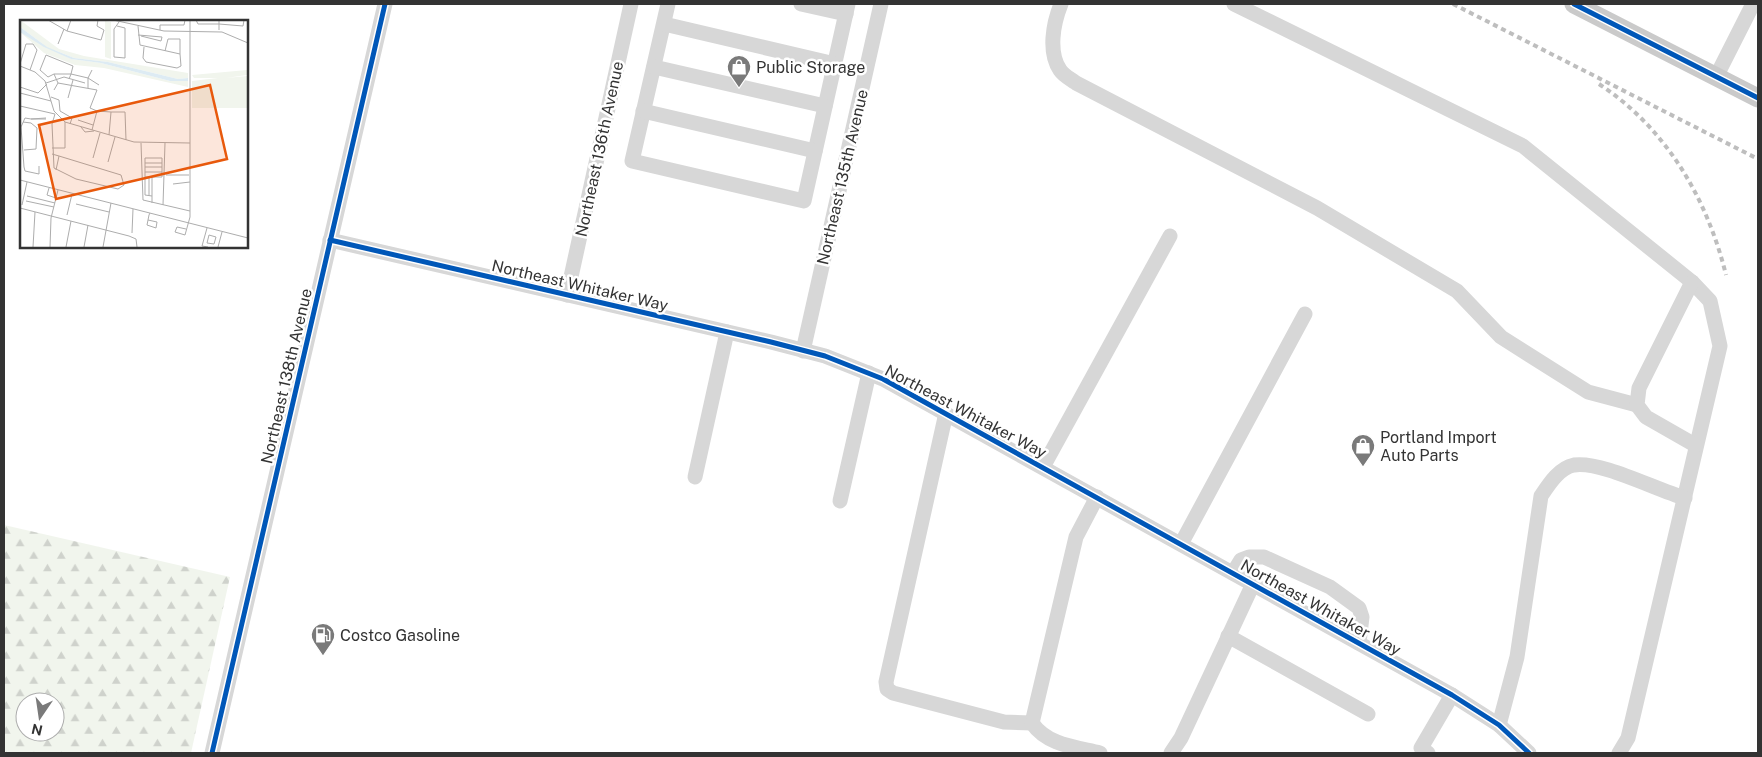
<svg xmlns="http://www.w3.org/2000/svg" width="1762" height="757" font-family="'Public Sans',sans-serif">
<defs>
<pattern id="forest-firs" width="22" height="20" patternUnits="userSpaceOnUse" patternTransform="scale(1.25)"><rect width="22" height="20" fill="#f1f5ed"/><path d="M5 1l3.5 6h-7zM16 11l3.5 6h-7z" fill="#cfd2cc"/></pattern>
</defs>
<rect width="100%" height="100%" fill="#fff"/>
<path fill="url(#forest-firs)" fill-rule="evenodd" d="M 4,525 L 230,577 L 191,753 L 4,753 ZM 25,702 L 55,702 L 55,732 L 25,732 Z"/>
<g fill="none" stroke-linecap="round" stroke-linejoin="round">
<g stroke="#d7d7d7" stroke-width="15">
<path d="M 668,4 L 632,161 L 804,201 L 848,4"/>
<path d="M 801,4 L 846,14"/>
<path d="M 1061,4 C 1053,24 1048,52 1060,70 C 1064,76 1071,79 1076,83 L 1317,208 L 1457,291 L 1501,337 L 1588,392 L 1637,405"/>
<path d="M 1234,4 L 1523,146 L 1692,282 L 1710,301 L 1720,346 L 1628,738 L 1619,753"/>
<path d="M 664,24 L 835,64"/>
<path d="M 654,67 L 825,106"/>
<path d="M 1716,77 L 1753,4"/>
<path d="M 643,111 L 815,151"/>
<path d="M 330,240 L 771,342 L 825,356 L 883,379 L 1452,695 L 1499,725 L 1529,753"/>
<path d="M 1692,282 L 1639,388 L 1637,405 L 1646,417 L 1695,445"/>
<path d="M 567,295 L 631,4"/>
<path d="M 803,351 L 881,4"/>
<path d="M 946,413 L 886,682 L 887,689 L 893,693 L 1004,722 L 1032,723 L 1076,537 L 1097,497"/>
<path d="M 1043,467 L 1170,236"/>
<path d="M 695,477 L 727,332"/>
<path d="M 840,501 L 869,373"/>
<path d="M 1181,544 L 1305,314"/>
<path d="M 1233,573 L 1241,560 L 1249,557 L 1264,557 L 1330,587 L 1359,608 L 1362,617 L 1359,643"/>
<path d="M 1228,636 L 1368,714"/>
<path d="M 1032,723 C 1047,745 1075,747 1100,753"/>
<path d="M 1499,725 L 1517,657 L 1541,496 C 1549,484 1559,468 1574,465 C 1602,461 1656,490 1685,498"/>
<path d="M 212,753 L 385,4"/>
<path d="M 1171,753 L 1181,738 L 1253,584"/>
<path d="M 1428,753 L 1421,748 L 1452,695"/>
</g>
<path stroke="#cacaca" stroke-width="19" d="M 1574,4 L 1758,98"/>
<g stroke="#bebebe" stroke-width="4" stroke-dasharray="5 4" stroke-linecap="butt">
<path d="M 1453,4 L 1758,159"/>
<path d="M 1599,84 C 1666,128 1707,198 1726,275"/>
</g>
<g stroke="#fff" stroke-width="8">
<g id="cycleway">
<path d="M 1574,4 L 1758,98"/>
<path d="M 330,240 L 771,342 L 825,356 L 883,379 L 1452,695 L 1499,725 L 1529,753"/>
<path d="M 212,753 L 385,4"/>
</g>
</g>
<use href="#cycleway" stroke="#0057b8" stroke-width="5"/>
</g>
<defs>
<g id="shop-pin" transform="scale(1.25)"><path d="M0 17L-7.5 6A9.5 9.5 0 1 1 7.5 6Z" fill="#7a7a7a" stroke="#fff"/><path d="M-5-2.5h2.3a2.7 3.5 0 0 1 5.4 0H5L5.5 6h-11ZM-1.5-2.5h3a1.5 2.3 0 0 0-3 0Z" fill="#fff"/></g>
<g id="fuel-pin" transform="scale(1.25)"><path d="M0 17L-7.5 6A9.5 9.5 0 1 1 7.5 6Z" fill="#7a7a7a" stroke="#fff"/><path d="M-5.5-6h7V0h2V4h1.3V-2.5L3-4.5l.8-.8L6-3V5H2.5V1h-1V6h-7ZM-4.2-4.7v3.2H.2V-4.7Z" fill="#fff"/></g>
</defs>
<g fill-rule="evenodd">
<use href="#shop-pin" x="739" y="67"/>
<use href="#shop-pin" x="1363" y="446"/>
<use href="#fuel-pin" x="323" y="635"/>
</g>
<g text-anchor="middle" stroke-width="5" stroke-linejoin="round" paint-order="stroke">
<g font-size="16" fill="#333" stroke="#fff" text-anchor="start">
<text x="756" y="73">Public Storage</text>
<text x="1380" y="443">Portland Import<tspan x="1380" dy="18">Auto Parts</tspan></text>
<text x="340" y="641">Costco Gasoline</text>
</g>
<g font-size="16" fill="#333" stroke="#fff">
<text transform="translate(599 149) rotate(-78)" y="6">Northeast 136th Avenue</text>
<text transform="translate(842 177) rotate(-77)" y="6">Northeast 135th Avenue</text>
<text transform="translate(580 285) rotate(13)" y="6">Northeast Whitaker Way</text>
<text transform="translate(286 376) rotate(-77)" y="6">Northeast 138th Avenue</text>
<text transform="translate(966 411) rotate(28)" y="6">Northeast Whitaker Way</text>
<text transform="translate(1321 607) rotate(29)" y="6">Northeast Whitaker Way</text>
</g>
</g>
<g transform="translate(20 20)">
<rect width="228" height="228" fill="#fff"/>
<path d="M 0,0 L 39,29 L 64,36 L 168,53 L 168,58 L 158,59 L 88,42 L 54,38 L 27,27 L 0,7 ZM 0,12 L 51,39 L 81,43 L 150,61 L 168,61 L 168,67 L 84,48 L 55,45 L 24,33 ZM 227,50 L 227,55 L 206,58 L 227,56 L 227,88 L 172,88 L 172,61 L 198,58 L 174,58 L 172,55 Z" fill="#f1f5ed"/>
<path d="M 85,1 L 91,2 L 91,39 L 85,37 Z" fill="#f1f5ed"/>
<path d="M 0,7 L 27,27 L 54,38 L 88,42 L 158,59 L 168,58 L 168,61 L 150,61 L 81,43 L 51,39 L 24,27 L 0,12 Z" fill="#ddebf3"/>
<path fill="none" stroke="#adadad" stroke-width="1" d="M 28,0 L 47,11 L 51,0M 93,0 L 144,11 L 202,12 L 228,23M 176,0 L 178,4 L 199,4 L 199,0M 97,6 L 105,8 L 105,38 L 94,37 L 94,9 L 99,2M 118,6 L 120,25 L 160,34 L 161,46 L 157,48 L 126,42 L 123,38 L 124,27M 140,10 L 140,5 L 164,5 L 165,0M 199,10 L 199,4 L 223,6 L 224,0M 47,11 L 81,20 L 84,10 L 77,6 L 78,0M 118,15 L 142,17 L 141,21 L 121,16M 38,24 L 44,9M 145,31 L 148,19 L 160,19 L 160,34M 0,44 L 6,24 L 13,24 L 17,30 L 10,50M 0,46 L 15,52 L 25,61 L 34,91 L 45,102 L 114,122 L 170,123M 72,50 L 68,58 L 79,65M 34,54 L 28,57 L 20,50 L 26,35 L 53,46 L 51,54 L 68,58 L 68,68M 26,63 L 44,57 L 65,63M 38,63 L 77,70 L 70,88 L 77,91M 0,67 L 18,73 L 27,64M 34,70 L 38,63 L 34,54 L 51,54 L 49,59M 0,75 L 0,73 L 31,81M 31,77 L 39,80 L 40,91 L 52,98 L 50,104M 48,78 L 53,60M 0,86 L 35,94M 35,94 L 32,104 L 34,148 L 56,159 L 98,169 L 104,165 L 101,155 L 39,136M 11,99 L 5,98 L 1,107 L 4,147 L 5,151 L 19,154 L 19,146M 26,99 L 11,99 L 26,98M 58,100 L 73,105M 3,102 L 11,103 L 17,108 L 16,129 L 4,130M 61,107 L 65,112 L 74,111M 72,110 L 77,91 L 91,92M 89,115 L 91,92 L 105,92 L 106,120M 121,123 L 123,180 L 170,191M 32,128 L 45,128 L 45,102M 32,134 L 39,136 L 36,150M 73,138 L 80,113M 88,142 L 95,117M 125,143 L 142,143M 125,147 L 142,147M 125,152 L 142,152M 146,155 L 169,155M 125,157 L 142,157 L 142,138 L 125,138 L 125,175 L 132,176M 0,160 L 228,218M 153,164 L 170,162M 29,168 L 27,175 L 36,178M 7,176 L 35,183M 129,176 L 129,157M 6,181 L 34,187M 132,183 L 132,157M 56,184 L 89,192M 2,185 L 7,162M 143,185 L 145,123M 0,188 L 109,216 L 116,219 L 117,227M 47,195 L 52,174M 128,200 L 137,202 L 136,208 L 127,205 L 129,195 L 130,193M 187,208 L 182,226 L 188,227M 166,209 L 157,207 L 155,212 L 165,215 L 170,197 L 170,0M 112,213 L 113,189M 189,215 L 196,217 L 194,224 L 187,223 ZM 13,227 L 15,192M 30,227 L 31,198 L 38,170M 46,227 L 51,201M 64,227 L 68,205M 83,227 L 91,183M 198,227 L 202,212"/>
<path fill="#e8590c" fill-opacity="0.15" stroke="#e8590c" stroke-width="2.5" d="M 190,65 L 207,139 L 36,179 L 19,105 Z"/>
<rect width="228" height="228" fill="none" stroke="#333" stroke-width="2.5"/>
</g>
<rect width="1762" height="757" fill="none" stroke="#333333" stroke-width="10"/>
<g transform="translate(40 717) rotate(193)"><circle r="24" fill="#ffffff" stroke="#adadad"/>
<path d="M0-4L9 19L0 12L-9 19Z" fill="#7a7a7a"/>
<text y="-8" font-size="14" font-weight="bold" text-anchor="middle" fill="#333333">N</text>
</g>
</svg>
